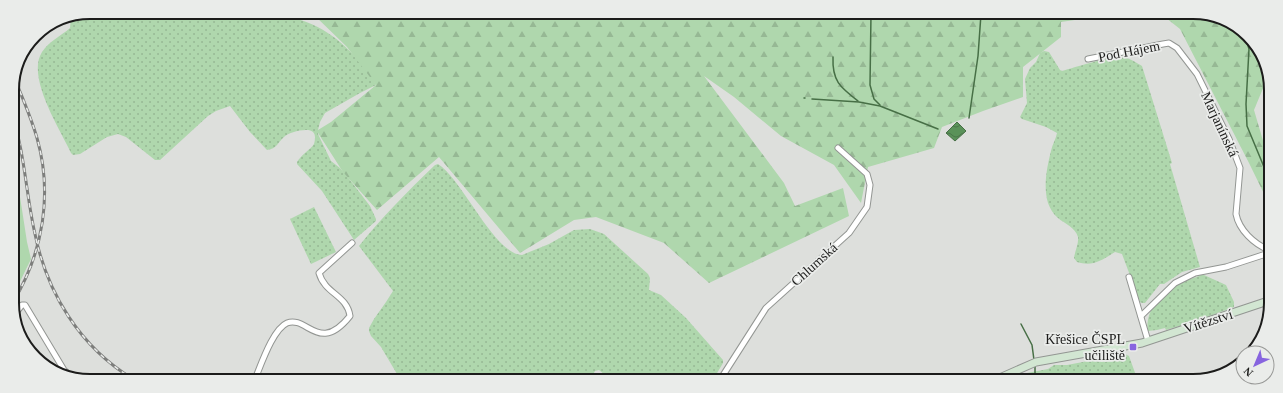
<svg xmlns="http://www.w3.org/2000/svg" width="1283" height="393" font-family="'Times New Roman',serif">
<defs>
<pattern id="grass-dots" width="8" height="8" patternUnits="userSpaceOnUse"><rect width="8" height="8" fill="#afd7ad"/><path d="M2 2h.1M6 6h.1" fill="none" stroke="#96b894" stroke-width="1.8" stroke-linecap="round"/></pattern>
<pattern id="forest-firs" width="22" height="20" patternUnits="userSpaceOnUse"><rect width="22" height="20" fill="#afd7ad"/><path d="M5 1l3.5 6h-7zM16 11l3.5 6h-7z" fill="#96b894"/></pattern>
<pattern id="water-waves" width="16" height="10" patternUnits="userSpaceOnUse"><rect width="16" height="10" fill="#5a9259"/><path d="M0 5q4-4 8 0t8 0" fill="none" stroke="#4a7649"/></pattern>
</defs>
<rect width="100%" height="100%" fill="#dddfdc"/>
<g fill="url(#grass-dots)">
<path d="M 90,12 L 257,12 C 268,24 276,15 289,17 C 321,23 347,44 366,70 C 369,75 374,80 376,85 L 360,93 L 325,113 L 320,122 L 318,130 L 318,134 L 331,161 L 340,168 L 347,176 L 370,206 L 376,219 L 376,221 L 354,240 L 322,191 L 297,164 L 297,162 C 301,155 311,149 314,144 C 315,140 316,135 313,132 C 309,127 288,132 284,137 C 278,142 277,149 267,150 L 250,132 L 230,106 L 216,111 L 208,116 L 160,160 L 155,160 L 126,137 L 118,134 L 107,137 L 80,154 L 73,155 L 71,153 C 60,129 26,77 42,52 C 49,41 61,36 70,28 L 71,16 Z"/>
<path d="M 1044,51 L 1049,52 L 1060,70 L 1062,71 C 1077,67 1111,55 1126,58 C 1131,59 1137,63 1142,66 L 1172,163 L 1170,164 L 1200,267 L 1182,272 L 1164,284 L 1160,284 L 1145,303 L 1142,303 L 1140,302 L 1122,254 L 1115,252 C 1102,260 1093,267 1077,262 L 1074,258 C 1075,251 1079,243 1078,237 C 1075,227 1065,224 1058,218 C 1053,214 1050,208 1048,203 C 1043,186 1047,167 1051,151 C 1052,145 1056,139 1057,133 L 1046,127 L 1022,119 L 1020,117 L 1027,103 L 1025,79 L 1030,68 L 1036,62 L 1040,53 Z"/>
<path d="M 438,164 C 463,180 494,254 522,255 L 549,244 L 574,230 L 590,229 L 604,234 L 648,274 L 650,278 L 649,290 L 661,295 L 686,318 L 723,360 L 723,363 L 713,380 L 611,380 L 599,370 L 595,371 L 590,380 L 400,379 L 381,347 L 371,336 L 369,331 L 369,328 L 374,319 L 386,302 L 393,291 L 359,246 C 382,217 408,191 435,165 Z"/>
<path d="M 314,207 L 336,252 L 311,264 L 290,219 Z"/>
<path d="M 1201,275 L 1204,275 L 1226,285 L 1234,302 L 1234,307 L 1199,320 L 1166,330 L 1165,328 L 1157,330 L 1148,331 C 1144,309 1165,289 1183,281 C 1189,279 1195,278 1201,275 Z"/>
<path d="M 1125,354 L 1129,356 L 1138,381 L 1008,380 L 1027,373 L 1048,369 L 1054,365 L 1067,365 Z"/>
</g>
<g fill="url(#forest-firs)">
<path d="M 312,13 L 1116,14 L 1061,22 L 1061,37 L 1023,67 L 1023,97 L 983,111 L 942,127 L 934,148 L 868,167 L 861,203 L 834,165 L 781,136 L 734,97 L 704,76 L 784,183 L 795,206 L 843,188 L 849,216 L 709,283 L 664,243 L 596,217 L 574,220 L 520,253 L 439,157 L 377,210 L 343,172 L 318,133 L 318,130 L 331,122 L 376,85 L 347,47 Z"/>
<path d="M 1161,14 L 1213,15 L 1248,35 L 1269,74 L 1254,110 L 1269,161 L 1269,204 L 1249,163 L 1180,29 Z"/>
</g>
<path fill="#afd7ad" d="M 12,145 L 27,242 L 31,259 L 13,296 Z"/>
<path fill="url(#water-waves)" stroke="#476f46" d="M 957,122 L 966,131 L 955,141 L 946,133 Z"/>
<g fill="none" stroke-linecap="round" stroke-linejoin="round">
<g stroke="#476f46" stroke-width="1.5">
<path d="M 871,14 L 870,85 L 874,99 L 880,105"/>
<path d="M 1241,31 L 1245,36 L 1249,49 L 1246,104 L 1247,126 L 1269,179"/>
<path d="M 833,57 C 832,81 840,87 858,101"/>
<path d="M 804,98 L 805,98"/>
<path d="M 812,99 L 859,102 L 880,106 L 938,129"/>
<path d="M 969,118 L 978,56 L 981,14"/>
<path d="M 1021,324 L 1032,345 L 1034,360"/>
<path d="M 1032,380 L 1035,374 L 1035,365"/>
</g>
<g stroke="#939693" stroke-width="7">
<g id="street">
<path d="M 1088,59 L 1163,44 L 1169,43 L 1177,48 L 1197,74 L 1229,139 L 1240,168 L 1236,214 C 1239,230 1254,244 1269,250"/>
<path d="M 1129,277 L 1148,341"/>
<path d="M 18,310 L 22,305 L 25,305 L 64,370 L 73,378"/>
<path d="M 1141,316 L 1175,283 L 1195,273 L 1226,267 L 1269,253"/>
<path d="M 255,379 C 261,365 273,329 287,323 C 307,315 319,355 350,316 C 347,295 325,294 319,273 L 352,243"/>
<path d="M 720,380 L 766,308 L 849,233 L 867,207 L 870,185 L 867,174 L 838,148"/>
</g>
</g>
<g stroke="#939693" stroke-width="9">
<path id="secondary" d="M 995,380 L 1036,362 L 1142,343 L 1268,301"/>
</g>
<use href="#street" stroke="#fff" stroke-width="5"/>
<use href="#secondary" stroke="#d2e6d2" stroke-width="7"/>
<g stroke="#7d7e7c" stroke-width="3">
<g id="rail">
<path d="M 12,115 C 25,154 26,195 35,234 C 47,293 80,347 133,379"/>
<path d="M 13,302 C 43,253 53,194 37,138 C 31,117 22,97 14,77"/>
</g>
</g>
<use href="#rail" stroke="#eaecea" stroke-width="1.5" stroke-dasharray="4.5" stroke-linecap="butt"/>
</g>
<rect fill="#8764df" stroke="#eaecea" stroke-width="1.5" x="1129" y="343" width="8" height="8" rx="2"/>
<g text-anchor="middle" stroke-width="3.5" stroke-linejoin="round" paint-order="stroke">
<g font-size="14" fill="#1c1c1b" stroke="#eaecea">
<text transform="translate(1129 51) rotate(-11)" y="5">Pod Hájem</text>
<text transform="translate(1220 124) rotate(65)" y="5">Marjanínská</text>
<text transform="translate(814 264) rotate(-42)" y="5">Chlumská</text>
<text transform="translate(1208 321) rotate(-18)" y="5">Vítězství</text>
</g>
<g font-size="14" fill="#1c1c1b" stroke="#eaecea" text-anchor="end">
<text x="1125" y="344">Křešice ČSPL<tspan x="1125" dy="16">učiliště</tspan></text>
</g>
</g>
<path d="M0 0H1283V393H0ZM90 19H1193A71 71 0 0 1 1264 90V303A71 71 0 0 1 1193 374H90A71 71 0 0 1 19 303V90A71 71 0 0 1 90 19Z" fill="#eaecea" fill-rule="evenodd"/>
<path fill="none" stroke="#1c1c1b" stroke-width="2" d="M90 19H1193A71 71 0 0 1 1264 90V303A71 71 0 0 1 1193 374H90A71 71 0 0 1 19 303V90A71 71 0 0 1 90 19Z"/>
<g transform="translate(1255 365) rotate(224)"><circle r="19" fill="#eaecea" stroke="#989997"/>
<path d="M0-3L7 15L0 10L-7 15Z" fill="#8764df"/>
<text y="-6" font-size="11" font-weight="bold" text-anchor="middle" fill="#1c1c1b">N</text>
</g>
</svg>
